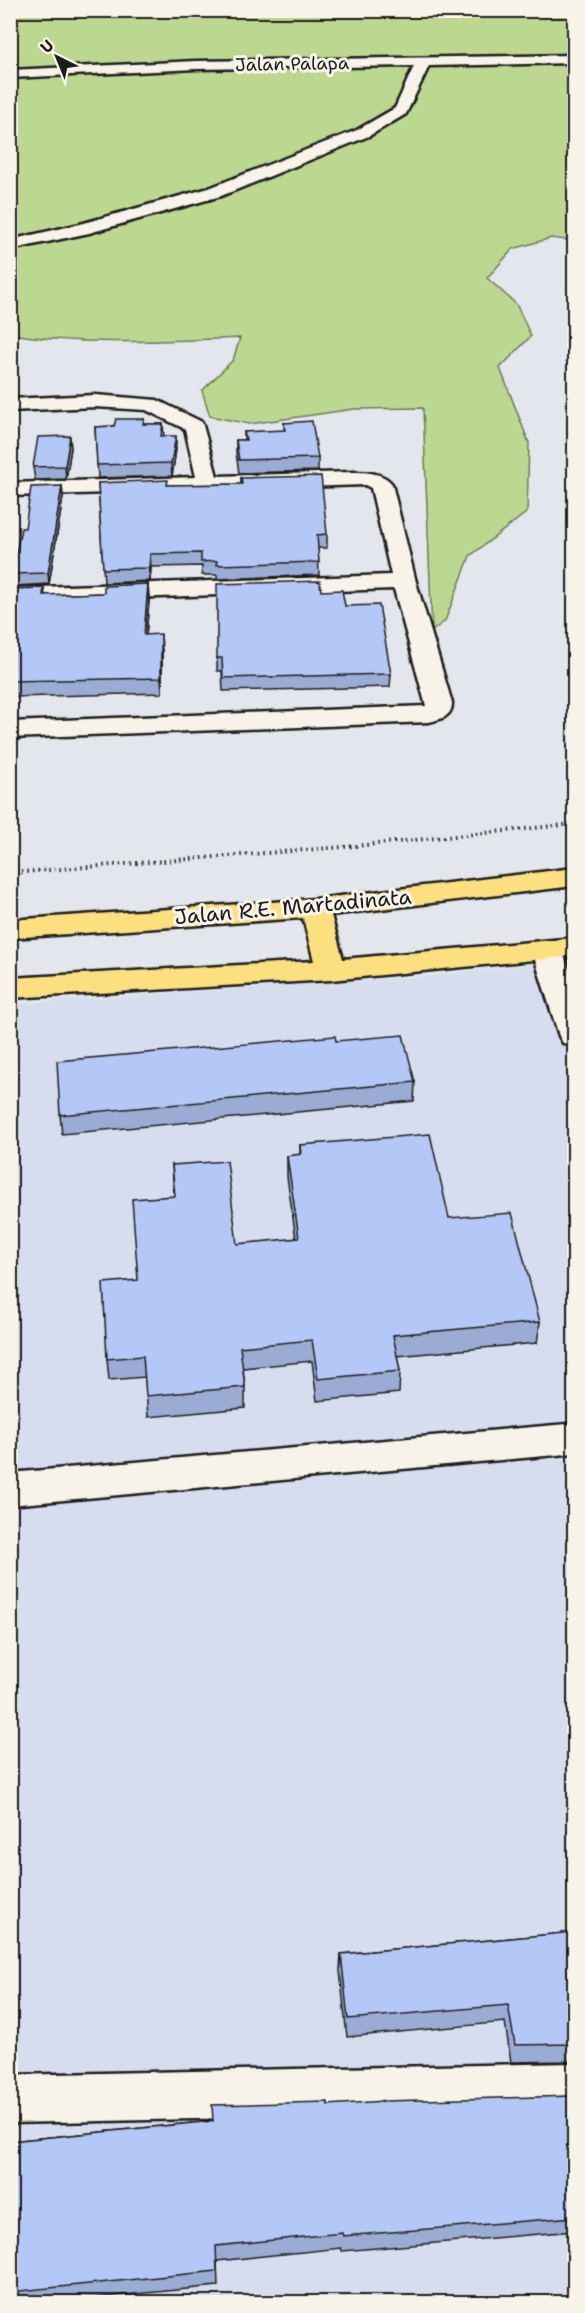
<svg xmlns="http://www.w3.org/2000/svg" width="585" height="2313" font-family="'Shantell Sans',sans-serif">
<rect width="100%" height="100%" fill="#e3e6ec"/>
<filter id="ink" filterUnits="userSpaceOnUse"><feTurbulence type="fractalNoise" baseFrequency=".0167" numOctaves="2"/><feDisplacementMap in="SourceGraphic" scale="12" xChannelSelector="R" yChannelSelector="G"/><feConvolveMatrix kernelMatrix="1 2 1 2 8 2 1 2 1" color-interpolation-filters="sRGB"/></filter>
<g filter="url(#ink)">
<path fill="#d5ddef" d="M 574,959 L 574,2302 L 11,2302 L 11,1004 L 431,976 Z"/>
<path fill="#bcd890" stroke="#6c7a56" stroke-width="1.5" d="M 10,11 L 574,11 L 574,241 L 551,238 L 513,249 L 487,278 L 516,304 L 531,336 L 500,368 L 529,443 L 527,512 L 470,556 L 445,621 L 432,631 L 423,408 L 354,409 L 249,424 L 210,416 L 202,391 L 233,360 L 240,338 C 163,341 87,346 11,334 Z"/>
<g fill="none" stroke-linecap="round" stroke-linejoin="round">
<g stroke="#1c1c1c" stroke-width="5">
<g id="minor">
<path d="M 574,55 L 574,63 L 429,66 L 406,114 L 369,136 L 221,196 L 89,233 L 10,250 L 10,240 L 80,224 L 209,188 L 357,130 L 395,108 L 414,66 L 196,69 L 10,78 L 10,70 L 196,61 Z"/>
<path d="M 95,395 L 157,400 L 202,422 L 217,476 L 354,472 C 367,472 384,473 392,484 L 416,582 L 452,703 C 452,717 441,719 429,722 L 10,738 L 10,722 L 426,706 L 394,589 L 10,602 L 10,588 L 391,575 L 371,488 L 365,485 L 10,496 L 10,483 L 196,477 L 185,429 L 146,410 L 95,407 L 10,411 L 10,399 Z"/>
<path d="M 547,941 L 557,943 C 576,972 578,1014 574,1046 L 563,1043 L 559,1036 L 532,950 L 537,943 Z"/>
<path d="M 567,1424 L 574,1426 L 574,1452 L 567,1454 L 10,1505 L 10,1473 Z"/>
<path d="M 574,2063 L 574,2111 L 10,2123 L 10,2075 Z"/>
</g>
</g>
<g stroke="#1c1c1c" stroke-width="5">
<path id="highway" d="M 574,868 L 574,886 L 331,915 L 343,959 L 574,938 L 574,956 L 331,980 L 10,998 L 10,978 L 314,961 L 303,918 L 10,938 L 10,920 L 315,899 Z"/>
</g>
<path stroke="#1c1c1c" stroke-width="4" stroke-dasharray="1.5 4" stroke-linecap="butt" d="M 10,873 L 356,846 L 574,824"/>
<use href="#minor" fill="#f7f3e8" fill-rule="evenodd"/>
<use href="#highway" fill="#fce080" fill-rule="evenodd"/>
</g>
<g fill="#9bacd4" stroke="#1c1c1c" stroke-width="1.5">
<path d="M 144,419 L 144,424 L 163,424 L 164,436 L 176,449 L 172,476 L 98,478 L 95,427 L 114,426 Z"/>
<path d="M 284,423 L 318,458 L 318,471 L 239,473 L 236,453 L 236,440 L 244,440 L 244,432 L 284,431 Z"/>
<path d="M 71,448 L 66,479 L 35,480 L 33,467 Z"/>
<path d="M 241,478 L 327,534 L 327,548 L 318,548 L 319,575 L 217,579 L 217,575 L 202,575 L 202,566 L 151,567 L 150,581 L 104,583 L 98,483 L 168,485 L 241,484 Z"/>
<path d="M 62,486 L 63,497 L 49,584 L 14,586 L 12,574 L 25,528 Z"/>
<path d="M 148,584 L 149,600 L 146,635 L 162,650 L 162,693 L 13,697 L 11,681 L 15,649 L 13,649 L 12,636 L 10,637 L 10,589 L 44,588 L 45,595 L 104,593 Z"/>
<path d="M 321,591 L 345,606 L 391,674 L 390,687 L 223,691 L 222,671 L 217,671 L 217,658 Z"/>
<path d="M 336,1041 L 415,1082 L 414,1101 L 62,1134 L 60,1115 Z"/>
<path d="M 300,1145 L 449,1218 L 540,1322 L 537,1343 L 397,1356 L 400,1371 L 399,1393 L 317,1401 L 312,1361 L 243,1368 L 245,1387 L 245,1408 L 148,1417 L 145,1377 L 109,1380 L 107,1359 L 138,1280 L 174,1196 L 172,1165 L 237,1244 L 296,1239 L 287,1177 L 287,1156 L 300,1155 Z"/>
<path d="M 574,1932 L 574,2061 L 511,2062 L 505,2022 L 347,2037 L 340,1971 L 341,1954 Z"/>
<path d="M 574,2096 L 574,2231 L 342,2251 L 341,2248 L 217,2261 L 218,2286 L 52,2302 L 10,2302 L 10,2141 L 213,2121 L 328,2105 Z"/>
</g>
<g fill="#7e8cad" stroke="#1c1c1c" stroke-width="1.5">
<path d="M 70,436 L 71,448 L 66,479 L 65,466 Z"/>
<path d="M 176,436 L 176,449 L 172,476 L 171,463 Z"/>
<path d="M 62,486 L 63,497 L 49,584 L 48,573 Z"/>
<path d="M 150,554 L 151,567 L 150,581 L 149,568 Z"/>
<path d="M 148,584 L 149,600 L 145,650 L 144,635 Z"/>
<path d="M 161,634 L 162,650 L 162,693 L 161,678 Z"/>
</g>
<g fill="#b4c8f7" stroke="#1c1c1c" stroke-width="1.5">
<path d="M 116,419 L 144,419 L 143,424 L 163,424 L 161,436 L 176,436 L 171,463 L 97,465 L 95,427 L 114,426 Z"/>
<path d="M 312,421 L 318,458 L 239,460 L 236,440 L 246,440 L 244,432 L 285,430 L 284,423 Z"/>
<path d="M 70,436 L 65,466 L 33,467 L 38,437 Z"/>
<path d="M 321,476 L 327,534 L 317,535 L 319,562 L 217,565 L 217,561 L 201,562 L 201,553 L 150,554 L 149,568 L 103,569 L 98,483 L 168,480 L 167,485 L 242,484 L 241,478 Z"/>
<path d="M 62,486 L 48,573 L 12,574 L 21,528 L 25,528 L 31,487 Z"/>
<path d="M 320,581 L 321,591 L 342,590 L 345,606 L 379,605 L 391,674 L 223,678 L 222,658 L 217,658 L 217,584 Z"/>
<path d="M 148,584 L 144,635 L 161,634 L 161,678 L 11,681 L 16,633 L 12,633 L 12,621 L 10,621 L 10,589 L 44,588 L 43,595 L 104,593 L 104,586 Z"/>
<path d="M 403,1035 L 415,1082 L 60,1115 L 57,1061 L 335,1036 L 336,1041 Z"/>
<path d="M 430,1134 L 449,1218 L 512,1213 L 540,1322 L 393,1335 L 400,1371 L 318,1379 L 312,1340 L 240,1347 L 245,1387 L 146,1396 L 143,1356 L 107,1359 L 103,1283 L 138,1280 L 132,1199 L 175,1196 L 172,1165 L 227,1161 L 237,1244 L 299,1238 L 287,1156 L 301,1154 L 300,1145 Z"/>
<path d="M 574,1932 L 574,2044 L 515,2045 L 508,2005 L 348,2019 L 341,1954 Z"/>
<path d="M 574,2096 L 574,2217 L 343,2236 L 342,2233 L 216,2246 L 217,2271 L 10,2292 L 10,2141 L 213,2121 L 212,2105 L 328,2102 L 328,2105 L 384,2101 Z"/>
</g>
</g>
<g text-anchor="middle" stroke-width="6" stroke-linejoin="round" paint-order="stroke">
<g font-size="18" fill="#1c1c1c" stroke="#f7f3e8">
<text transform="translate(292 64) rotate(-1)" y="6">Jalan Palapa</text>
</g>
<g font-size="21" fill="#1c1c1c" stroke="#f7f3e8">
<text transform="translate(293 907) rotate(-5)" y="7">Jalan R.E. Martadinata</text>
</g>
</g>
<rect width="585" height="2313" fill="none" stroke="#f7f3e8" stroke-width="36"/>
<rect x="18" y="18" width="549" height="2277" fill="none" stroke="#1c1c1c" stroke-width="2" filter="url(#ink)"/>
<g transform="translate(57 57) rotate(317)" stroke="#f7f3e8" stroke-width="4.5" paint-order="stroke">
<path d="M0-4.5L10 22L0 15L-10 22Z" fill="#1c1c1c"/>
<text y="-9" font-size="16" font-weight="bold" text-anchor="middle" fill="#1c1c1c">U</text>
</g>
</svg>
